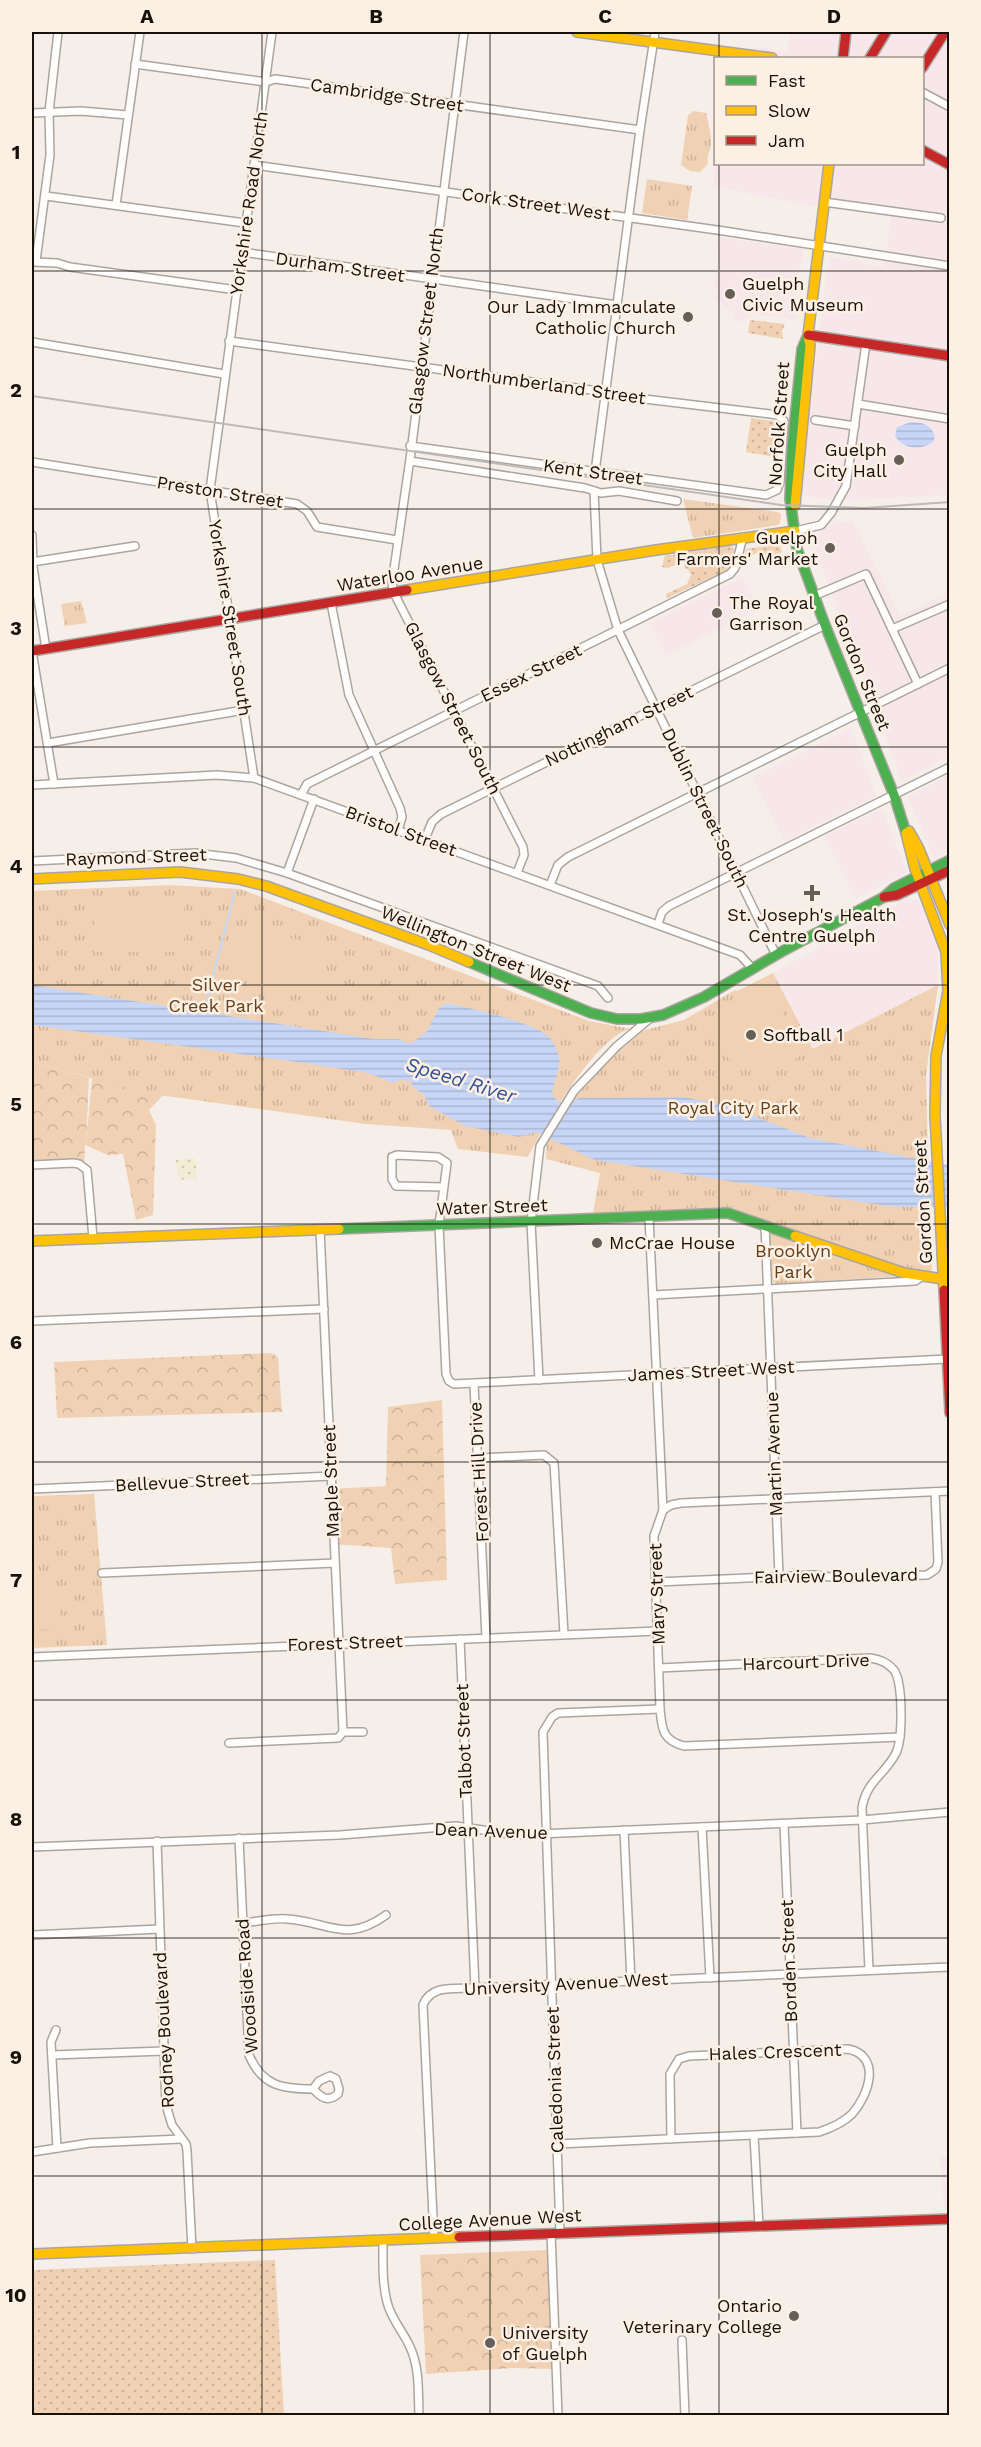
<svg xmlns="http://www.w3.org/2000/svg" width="981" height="2447" font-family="'Work Sans',sans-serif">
<defs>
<pattern id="grass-dots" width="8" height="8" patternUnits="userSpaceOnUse" patternTransform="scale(1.5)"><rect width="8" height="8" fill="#f0d1b4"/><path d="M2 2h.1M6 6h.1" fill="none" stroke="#cdb299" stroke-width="1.8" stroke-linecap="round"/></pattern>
<pattern id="forest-crowns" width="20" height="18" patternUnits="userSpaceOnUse" patternTransform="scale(1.5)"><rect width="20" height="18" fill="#f0d1b4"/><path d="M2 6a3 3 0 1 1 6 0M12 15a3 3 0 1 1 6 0" fill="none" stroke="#cdb299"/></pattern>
<pattern id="sand-dots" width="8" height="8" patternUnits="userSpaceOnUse" patternTransform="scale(1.5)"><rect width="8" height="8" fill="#f4ebd4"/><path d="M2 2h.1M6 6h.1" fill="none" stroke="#d0c8b5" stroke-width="1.8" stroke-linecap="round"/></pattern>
<pattern id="park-tufts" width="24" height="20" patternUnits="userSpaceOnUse" patternTransform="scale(1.5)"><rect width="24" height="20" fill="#f0d1b4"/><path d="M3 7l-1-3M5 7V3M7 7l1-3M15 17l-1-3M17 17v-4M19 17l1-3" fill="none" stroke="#cdb299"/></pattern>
<pattern id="water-rules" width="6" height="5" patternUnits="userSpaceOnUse" patternTransform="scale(1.5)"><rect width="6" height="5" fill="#c7d6f7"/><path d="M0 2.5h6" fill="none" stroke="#aab7d2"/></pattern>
</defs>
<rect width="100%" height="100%" fill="#f6efe9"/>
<g fill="#f7e7eb">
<path d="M 790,32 L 883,32 L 892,37 L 895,32 L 949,32 L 949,495 L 846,500 L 800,496 L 820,323 L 830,257 L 884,267 L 892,209 L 837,200 L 812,206 L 712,186 L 716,164 L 922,164 L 922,58 L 745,58 L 748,46 L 787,52 Z"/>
<path d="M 717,237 L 804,249 L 795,289 L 796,320 L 750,314 L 745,322 L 735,320 L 733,314 L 716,299 L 718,289 L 714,289 L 716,272 L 719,272 Z"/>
<path d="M 853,520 L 900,616 L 949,592 L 949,756 L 902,781 L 807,528 Z"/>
<path d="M 743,577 L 759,609 L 665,655 L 649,623 Z"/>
<path d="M 851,728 L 876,796 L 785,841 L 753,777 Z"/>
<path d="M 949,775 L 949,852 L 934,858 L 908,797 Z"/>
<path d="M 882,809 L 907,872 L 855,899 L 824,836 Z"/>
<path d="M 908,898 L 916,899 L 922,905 L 938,946 L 938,985 L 813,1049 L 773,973 Z"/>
<path d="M 949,2156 L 949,2209 L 944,2209 L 940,2157 Z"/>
</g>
<g fill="url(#grass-dots)">
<path d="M 750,320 L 785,324 L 782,331 L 783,339 L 748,333 Z"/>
<path d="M 751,418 L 773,421 L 778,426 L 776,457 L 746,452 Z"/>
<path d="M 779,544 L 782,552 L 766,561 L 760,551 L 745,560 L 748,565 L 741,568 L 746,549 Z"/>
<path d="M 731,545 L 734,549 L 733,564 L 730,569 L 667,598 L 666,594 L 687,584 L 691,575 L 688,569 L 685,569 L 684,562 L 668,568 L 662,567 L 665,555 L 684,554 L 684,552 Z"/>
<path d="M 275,2260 L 284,2415 L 32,2415 L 32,2270 Z"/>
</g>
<g fill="url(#forest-crowns)">
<path d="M 96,1033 L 169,1089 L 149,1110 L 156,1125 L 153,1215 L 136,1220 L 123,1154 L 108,1155 L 85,1145 L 84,1167 L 32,1167 L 32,1062 L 89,1078 L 86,1144 Z"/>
<path d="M 271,1353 L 278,1357 L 282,1412 L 57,1418 L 54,1362 Z"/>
<path d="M 442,1400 L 447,1580 L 395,1584 L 391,1548 L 333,1544 L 331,1489 L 386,1486 L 388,1407 Z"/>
<path d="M 548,2250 L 554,2369 L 512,2368 L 426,2374 L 420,2255 Z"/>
</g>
<path fill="url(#sand-dots)" d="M 195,1158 L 197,1178 L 180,1180 L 175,1160 Z"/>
<g fill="url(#park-tufts)">
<path d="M 694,111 L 706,113 C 708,123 712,135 711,145 C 710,153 706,155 708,164 L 700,172 L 690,171 L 681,165 L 688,115 Z"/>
<path d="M 647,179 L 692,186 L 687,220 L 642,213 Z"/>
<path d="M 683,499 L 778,512 L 781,514 L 780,523 L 778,525 L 693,538 Z"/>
<path d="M 81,601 L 87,623 L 65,626 L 61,604 Z"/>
<path d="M 169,885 L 240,889 L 589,1021 L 631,1029 C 597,1035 544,1126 528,1157 L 458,1149 L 451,1130 L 366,1124 L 145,1093 L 32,1062 L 32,891 Z"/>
<path d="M 773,973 L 813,1049 L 938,985 L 926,1075 L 928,1159 L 925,1162 L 932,1270 L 922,1273 L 904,1268 L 730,1207 L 593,1213 L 600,1173 L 546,1159 L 547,1138 L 568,1105 L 631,1037 L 645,1030 L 684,1020 L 735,990 L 737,991 Z"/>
<path d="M 772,1234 L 777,1234 L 900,1276 L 777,1284 L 773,1282 L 771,1277 L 769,1236 Z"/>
<path d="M 94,1494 L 107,1645 L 32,1648 L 32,1496 Z"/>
</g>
<g fill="#f0d1b4">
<rect x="94" y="900" width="90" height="52"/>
<path d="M 242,926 L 329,947 L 317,997 L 230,976 Z"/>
<path d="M 768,988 L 772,989 L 803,1054 C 753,1085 729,1068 700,1023 Z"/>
<path d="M 32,1584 C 56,1586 65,1609 55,1629 L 32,1630 Z"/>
</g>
<g fill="url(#water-rules)">
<path d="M 911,422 C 922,422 932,425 935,437 L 933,442 C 920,451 903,449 895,436 L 897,427 Z"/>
<path d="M 32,985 L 374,1039 L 400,1039 L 404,1042 L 412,1043 L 427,1031 L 439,1008 L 447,1003 C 469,1008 533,1022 548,1036 C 554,1042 557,1049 559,1057 C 561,1067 554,1083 552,1093 L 556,1100 L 568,1105 L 579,1098 L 684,1097 L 728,1106 L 810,1138 L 949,1165 L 949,1212 L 946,1208 L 887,1206 L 595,1160 L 536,1132 L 519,1137 L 465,1126 L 429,1106 L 424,1095 L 412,1086 L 411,1081 L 399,1080 L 394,1083 L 368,1073 L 298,1062 L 32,1025 Z"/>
</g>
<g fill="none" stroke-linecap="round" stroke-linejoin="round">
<path stroke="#c7d6f7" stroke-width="2" d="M 203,1014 L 235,892"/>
<g stroke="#aba59f" stroke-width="10">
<g id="street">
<path d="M 464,32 L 411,452 L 392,583 L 394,593 L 523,847 L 524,855 L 517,873"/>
<path d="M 135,64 L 266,82 L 275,79 L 640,130"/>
<path d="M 922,92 L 950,107"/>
<path d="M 32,113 L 81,111 L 128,115"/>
<path d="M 254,165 L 724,231 L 950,266"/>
<path d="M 46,196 L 245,223"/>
<path d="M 824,202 L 941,218"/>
<path d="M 116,205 L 140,32"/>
<path d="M 242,252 L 617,305"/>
<path d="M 36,261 L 50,155 L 49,112 L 58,32"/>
<path d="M 32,262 L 57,263 L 70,267 L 237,290"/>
<path d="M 229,341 L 606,392 L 611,395 L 778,415 L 784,421 L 780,482 L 777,490 L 766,495 L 410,446"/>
<path d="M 32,342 L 224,374"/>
<path d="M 858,404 L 950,419"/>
<path d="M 815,420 L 855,426"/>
<path d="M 410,461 L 585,488 L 601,493 L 619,491 L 677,501"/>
<path d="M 32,462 L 297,504 L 307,511 L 317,527 L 397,540"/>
<path d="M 595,472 L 640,130 L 655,32"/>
<path d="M 594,491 L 597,560 L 618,630 L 776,955"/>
<path d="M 795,531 L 821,525 L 831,513 L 846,486 L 866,343"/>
<path d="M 32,535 L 33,567 L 46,649"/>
<path d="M 32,562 L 135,546"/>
<path d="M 814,596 L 866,574 L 918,684"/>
<path d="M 331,603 L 349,695 L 400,808 L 402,817 L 398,830"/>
<path d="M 892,629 L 950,604"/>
<path d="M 32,651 L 54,784"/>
<path d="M 48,743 L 244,710"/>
<path d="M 254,778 L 210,490 L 272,32"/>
<path d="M 32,785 L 217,775 L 254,778 L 740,955 L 752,968"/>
<path d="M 301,795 L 307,784 L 730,574 L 735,568 L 743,537"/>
<path d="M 425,839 L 432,822 L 441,814 L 825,625"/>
<path d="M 32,861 L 195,853 L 236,858 L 287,873 L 598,986 L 608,998"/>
<path d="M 287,873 L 314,799"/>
<path d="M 550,885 L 558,865 L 568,857 L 950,668"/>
<path d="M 658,924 L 662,912 L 669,906 L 950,767"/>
<path d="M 32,1165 L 73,1163 L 79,1164 L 87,1170 L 93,1238"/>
<path d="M 444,1187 L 396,1186 L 392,1179 L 392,1157 L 397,1155 L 438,1157 L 447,1163 L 439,1225 L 446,1374 L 449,1381 L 454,1384 L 947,1359"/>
<path d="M 649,1217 L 663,1510 L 654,1536 L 660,1709 C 662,1729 662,1740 684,1746 L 900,1737"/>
<path d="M 765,1225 L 779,1576"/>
<path d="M 320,1229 L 343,1732"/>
<path d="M 653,1295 L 915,1281 L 923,1276"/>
<path d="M 32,1321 L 324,1309"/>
<path d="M 539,1380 L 531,1222 L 540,1146 L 574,1091 L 617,1046 L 648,1020"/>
<path d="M 474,1384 L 486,1638"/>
<path d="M 478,1458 L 544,1455 L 554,1463 L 564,1634"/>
<path d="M 32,1489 L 332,1476"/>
<path d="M 663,1510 L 671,1505 L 681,1503 L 950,1491"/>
<path d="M 102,1573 L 335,1563"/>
<path d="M 657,1582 L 813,1575 L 841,1578 L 927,1575 L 936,1569 L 938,1562 L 935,1492"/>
<path d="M 460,1639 L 475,1988"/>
<path d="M 32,1657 L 658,1631"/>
<path d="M 659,1668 L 870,1658 C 880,1659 887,1662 894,1670 C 903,1683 903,1738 896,1753 C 885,1775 866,1781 862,1808 L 869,1970"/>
<path d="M 229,1743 L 338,1738 L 343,1732 L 363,1732"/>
<path d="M 784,1824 L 797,2133"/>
<path d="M 702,1827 L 710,1978"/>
<path d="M 624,1830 L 631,1981"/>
<path d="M 239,1838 L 249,2055 C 262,2086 282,2089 313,2089 C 321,2097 327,2103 338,2094 L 339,2089 L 336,2079 L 330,2076 L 319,2081 L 313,2089"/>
<path d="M 157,1841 L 166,2105 L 172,2125 L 186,2144 L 187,2151 L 192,2249"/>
<path d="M 32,1847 L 340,1835 L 456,1826 L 516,1835 L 862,1820 L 950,1812"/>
<path d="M 242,1923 C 257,1922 274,1917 288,1919 C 329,1922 346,1944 386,1915"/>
<path d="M 32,1935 L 159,1929"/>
<path d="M 56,2030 L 51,2042 L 57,2148"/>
<path d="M 52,2055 L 164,2051"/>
<path d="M 754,2136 L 759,2226"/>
<path d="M 558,2144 L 819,2132 C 831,2128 843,2123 852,2114 C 869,2095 882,2056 848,2049 L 689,2056 L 679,2059 L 670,2074 L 671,2139"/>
<path d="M 32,2152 L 90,2143 L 181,2139"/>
<path d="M 560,2232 L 543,1732 L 552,1717 L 558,1713 L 660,1709"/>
<path d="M 551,2233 L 558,2416"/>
<path d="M 434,2238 L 423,2005 C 431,1984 456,1989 475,1988 L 950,1967"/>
<path d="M 383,2241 C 383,2261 382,2282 387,2302 C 391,2319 403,2331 410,2347 C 420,2368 418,2393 419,2416"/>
<path d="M 682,2340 L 685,2416"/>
</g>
</g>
<g stroke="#aba59f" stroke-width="12">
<g id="fast">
<path d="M 808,335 L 802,349 L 792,449 L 790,499 L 797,549 L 825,625 L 894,795 L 906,833"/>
<path d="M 469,962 L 591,1013 L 617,1019 L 641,1019 L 663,1015 L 704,997 L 781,952 L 884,897 L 894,888 L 950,860"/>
<path d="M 339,1229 L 728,1213 L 795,1236"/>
</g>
</g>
<g stroke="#aba59f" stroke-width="12">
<g id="slow">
<path d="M 577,32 L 772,58"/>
<path d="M 795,505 L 810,346 L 808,335 L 829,164"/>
<path d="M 407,590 L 656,550 L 795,531"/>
<path d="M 909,831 L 919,849 L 950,925"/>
<path d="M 906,833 L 915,869 L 946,952 L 948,991 L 936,1056 L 935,1115 L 944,1290"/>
<path d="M 32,879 L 180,872 L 238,879 L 266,886 L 429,945 L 469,962"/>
<path d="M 795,1236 L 904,1273 L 943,1279"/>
<path d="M 32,1241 L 339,1229"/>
<path d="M 32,2254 L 459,2237"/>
</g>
</g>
<g stroke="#aba59f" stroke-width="12">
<g id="jam">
<path d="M 843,58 L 846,32"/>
<path d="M 870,58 L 886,32"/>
<path d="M 922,68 L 945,32"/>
<path d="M 922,150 L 950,165"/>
<path d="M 808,335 L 950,356"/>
<path d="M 32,651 L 407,590"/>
<path d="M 884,897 L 897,895 L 950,870"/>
<path d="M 944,1290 L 950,1413"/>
<path d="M 459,2237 L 950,2219"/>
</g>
</g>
<use href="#street" stroke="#fefdfc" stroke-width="7"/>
<use href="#fast" stroke="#4caf50" stroke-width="9"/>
<use href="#slow" stroke="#ffc107" stroke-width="9"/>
<use href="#jam" stroke="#c62828" stroke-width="9"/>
<path stroke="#bcbab8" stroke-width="2" d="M 32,396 L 781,505 L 865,508 L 950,502"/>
</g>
<path fill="none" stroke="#18110a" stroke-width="1.5" stroke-opacity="0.55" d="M 262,32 L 262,2416M 490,32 L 490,2416M 719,32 L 719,58M 719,164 L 719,2416M 32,271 L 950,271M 32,509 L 950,509M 32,747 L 950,747M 32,985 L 950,985M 32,1224 L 950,1224M 32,1462 L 950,1462M 32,1700 L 950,1700M 32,1938 L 950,1938M 32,2176 L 950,2176"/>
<g fill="#665f58" stroke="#fcefe3" stroke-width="2">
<circle cx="730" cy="294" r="6"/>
<circle cx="688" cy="317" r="6"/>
<circle cx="899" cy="460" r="6"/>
<circle cx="830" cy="548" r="6"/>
<circle cx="717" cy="613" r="6"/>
<path d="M809 884h6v6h6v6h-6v6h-6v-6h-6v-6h6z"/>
<circle cx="751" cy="1035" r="6"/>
<circle cx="597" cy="1243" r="6"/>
<circle cx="794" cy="2316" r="6"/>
<circle cx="490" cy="2343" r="6"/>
</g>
<g text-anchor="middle" stroke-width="5" stroke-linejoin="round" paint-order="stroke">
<g font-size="18" fill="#18110a" stroke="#fcefe3">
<text transform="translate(387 95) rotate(8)" y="6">Cambridge Street</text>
<text transform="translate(249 203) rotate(-82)" y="6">Yorkshire Road North</text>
<text transform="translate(536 204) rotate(8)" y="6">Cork Street West</text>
<text transform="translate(340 267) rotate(8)" y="6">Durham Street</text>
<text transform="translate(426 321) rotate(-83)" y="6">Glasgow Street North</text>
<text transform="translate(544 384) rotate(8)" y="6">Northumberland Street</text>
<text transform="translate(779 424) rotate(-86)" y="6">Norfolk Street</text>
<text transform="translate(593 472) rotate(8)" y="6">Kent Street</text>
<text transform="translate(220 492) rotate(9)" y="6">Preston Street</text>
<text transform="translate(410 574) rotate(-9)" y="6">Waterloo Avenue</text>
<text transform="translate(230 618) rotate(81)" y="6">Yorkshire Street South</text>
<text transform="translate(862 672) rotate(68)" y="6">Gordon Street</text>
<text transform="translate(531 673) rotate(-26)" y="6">Essex Street</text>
<text transform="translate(453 708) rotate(63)" y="6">Glasgow Street South</text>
<text transform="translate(619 726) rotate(-26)" y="6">Nottingham Street</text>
<text transform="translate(705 808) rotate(64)" y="6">Dublin Street South</text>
<text transform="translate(401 831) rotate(20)" y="6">Bristol Street</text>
<text transform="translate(136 857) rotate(-2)" y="6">Raymond Street</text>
<text transform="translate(476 949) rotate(22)" y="6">Wellington Street West</text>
<text transform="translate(923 1202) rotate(-93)" y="6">Gordon Street</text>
<text transform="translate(492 1207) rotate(-2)" y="6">Water Street</text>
<text transform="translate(711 1371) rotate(-3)" y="6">James Street West</text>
<text transform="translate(774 1454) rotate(-92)" y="6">Martin Avenue</text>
<text transform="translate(479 1472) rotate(-93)" y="6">Forest Hill Drive</text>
<text transform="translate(331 1481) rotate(-92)" y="6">Maple Street</text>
<text transform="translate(182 1482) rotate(-3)" y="6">Bellevue Street</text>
<text transform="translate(836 1576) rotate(-1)" y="6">Fairview Boulevard</text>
<text transform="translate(657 1594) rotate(-92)" y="6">Mary Street</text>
<text transform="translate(345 1643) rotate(-2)" y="6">Forest Street</text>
<text transform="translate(806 1662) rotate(-2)" y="6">Harcourt Drive</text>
<text transform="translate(464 1741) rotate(-92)" y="6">Talbot Street</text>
<text transform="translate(491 1831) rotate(2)" y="6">Dean Avenue</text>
<text transform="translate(789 1961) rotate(-92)" y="6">Borden Street</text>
<text transform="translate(566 1984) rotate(-3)" y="6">University Avenue West</text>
<text transform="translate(247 1986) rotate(-94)" y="6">Woodside Road</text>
<text transform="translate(164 2030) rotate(-93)" y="6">Rodney Boulevard</text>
<text transform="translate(775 2052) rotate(-2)" y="6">Hales Crescent</text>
<text transform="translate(555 2080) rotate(-92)" y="6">Caledonia Street</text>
<text transform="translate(490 2220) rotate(-3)" y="6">College Avenue West</text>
</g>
<g font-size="18" fill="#18110a" stroke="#fcefe3" text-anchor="start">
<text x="742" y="290">Guelph<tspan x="742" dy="21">Civic Museum</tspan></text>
<text x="676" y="313" text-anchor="end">Our Lady Immaculate<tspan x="676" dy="21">Catholic Church</tspan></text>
<text x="887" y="456" text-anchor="end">Guelph<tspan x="887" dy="21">City Hall</tspan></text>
<text x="818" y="544" text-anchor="end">Guelph<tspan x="818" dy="21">Farmers' Market</tspan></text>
<text x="729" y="609">The Royal<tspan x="729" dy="21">Garrison</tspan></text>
<text x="812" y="921" text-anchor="middle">St. Joseph's Health<tspan x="812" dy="21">Centre Guelph</tspan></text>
<text x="763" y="1041">Softball 1</text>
<text x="609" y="1249">McCrae House</text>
<text x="782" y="2312" text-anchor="end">Ontario<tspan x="782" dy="21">Veterinary College</tspan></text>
<text x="502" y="2339">University<tspan x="502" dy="21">of Guelph</tspan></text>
</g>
<g font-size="18" fill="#65401a" stroke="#fcefe3">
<text x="216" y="991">Silver<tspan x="216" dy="21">Creek Park</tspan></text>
<text x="733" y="1114">Royal City Park</text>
<text x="793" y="1257">Brooklyn<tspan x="793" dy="21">Park</tspan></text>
</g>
<g font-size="20" font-style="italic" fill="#33539b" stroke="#fcefe3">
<text transform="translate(461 1080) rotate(17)" y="7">Speed River</text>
</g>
</g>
<rect width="981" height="2447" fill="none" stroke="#fcefe3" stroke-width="66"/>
<rect x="714" y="57" width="210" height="108" fill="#fcefe3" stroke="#a1968c" stroke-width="1.5"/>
<rect x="726" y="76" width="30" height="9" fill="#4caf50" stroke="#a1968c" stroke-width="1.5"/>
<text x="768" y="87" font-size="18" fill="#18110a">Fast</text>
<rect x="726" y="106" width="30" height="9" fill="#ffc107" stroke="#a1968c" stroke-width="1.5"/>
<text x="768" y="117" font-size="18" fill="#18110a">Slow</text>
<rect x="726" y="136" width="30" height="9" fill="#c62828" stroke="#a1968c" stroke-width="1.5"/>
<text x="768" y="147" font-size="18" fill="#18110a">Jam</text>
<rect x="33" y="33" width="915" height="2381" fill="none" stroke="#18110a" stroke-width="2"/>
<g font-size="20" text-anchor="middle" font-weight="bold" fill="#18110a">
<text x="147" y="23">A</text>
<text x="376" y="23">B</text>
<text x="605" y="23">C</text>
<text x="834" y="23">D</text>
<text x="16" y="159">1</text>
<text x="16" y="397">2</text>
<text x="16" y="635">3</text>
<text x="16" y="873">4</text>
<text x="16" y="1111">5</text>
<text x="16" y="1349">6</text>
<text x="16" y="1587">7</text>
<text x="16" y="1826">8</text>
<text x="16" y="2064">9</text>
<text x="16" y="2302">10</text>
</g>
</svg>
